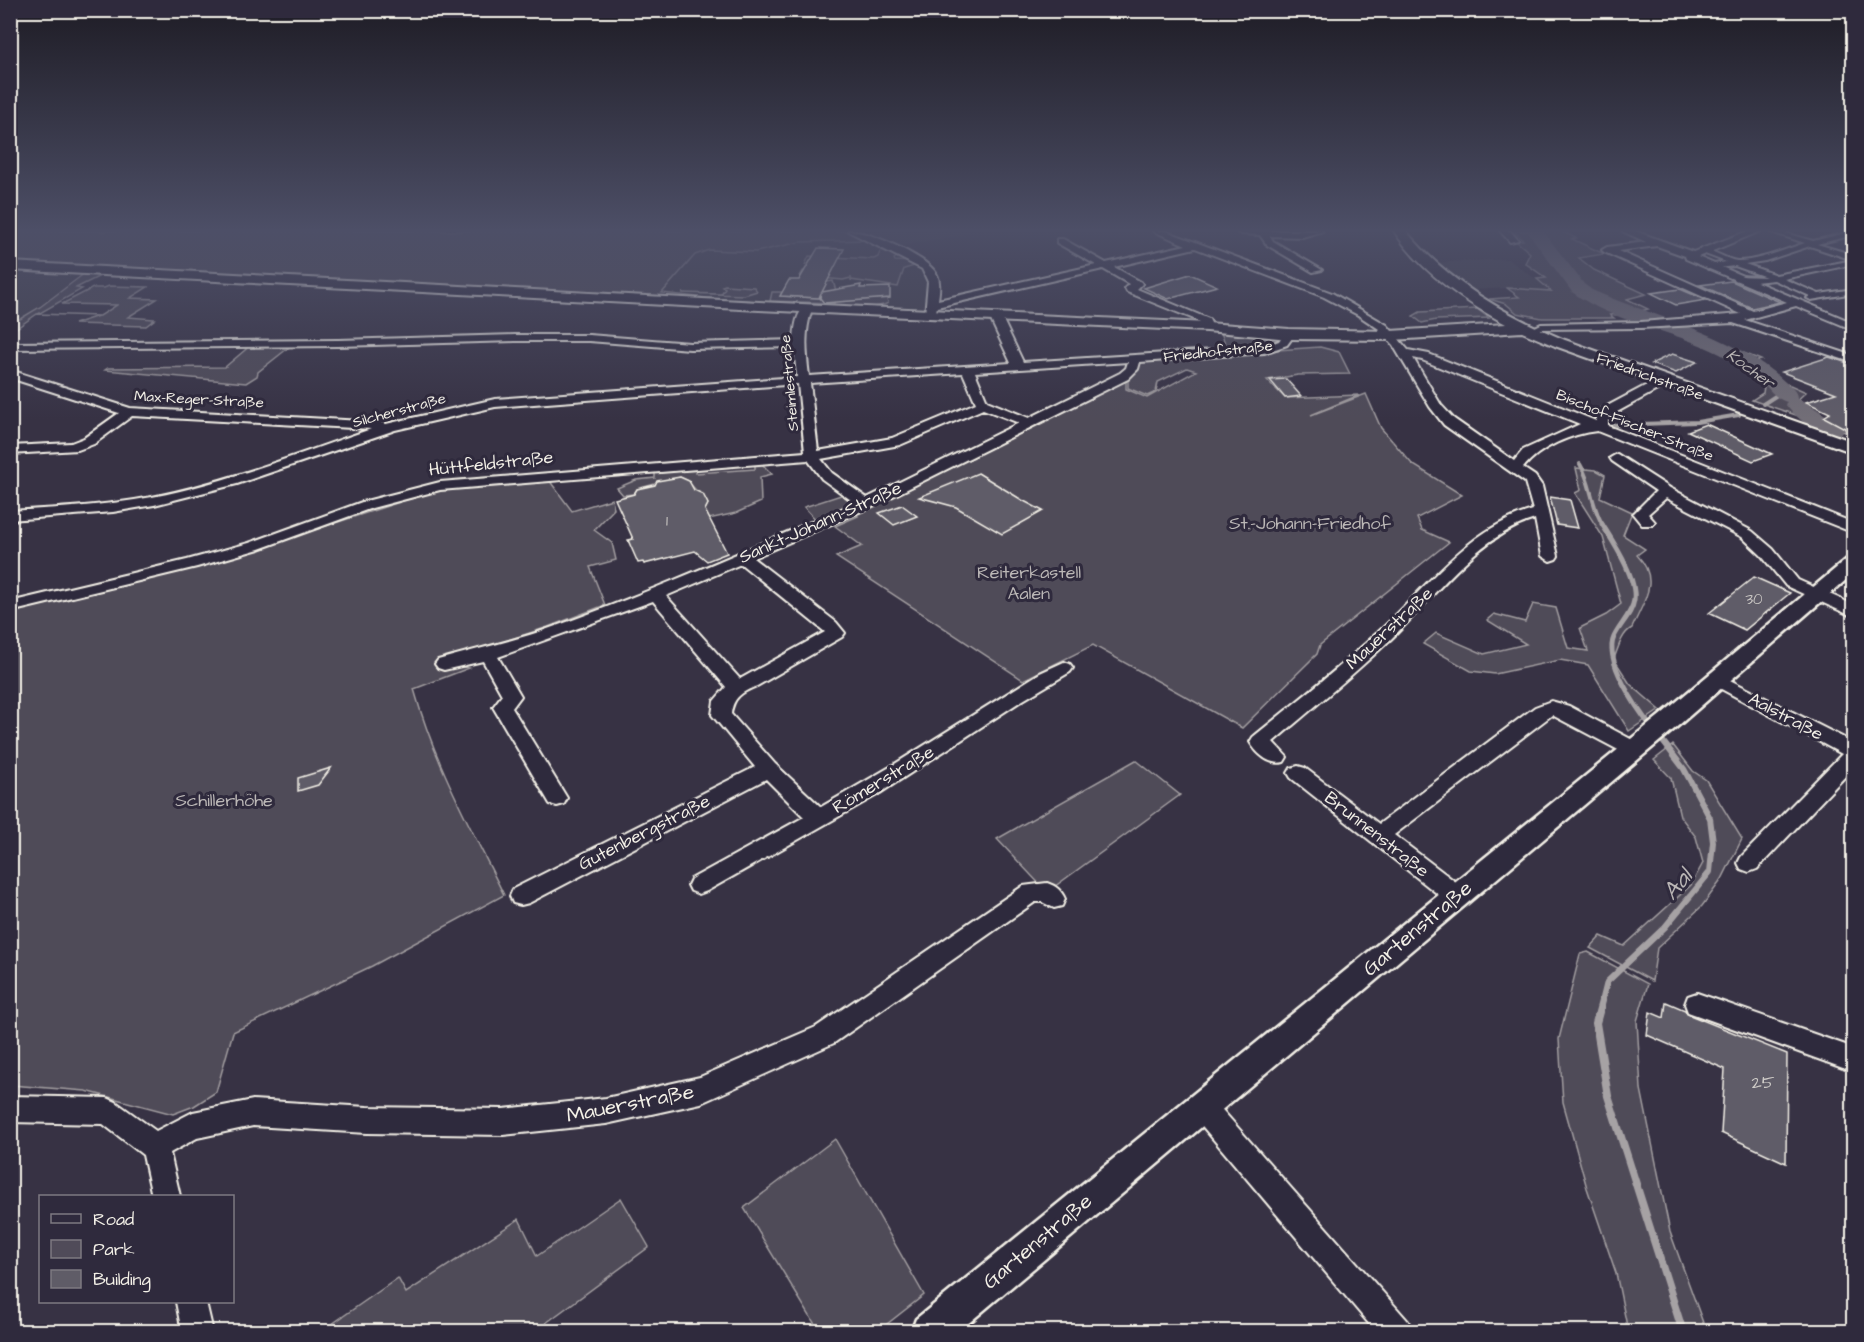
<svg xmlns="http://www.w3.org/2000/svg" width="1864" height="1342" font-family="'Architects Daughter',sans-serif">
<rect width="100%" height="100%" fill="#373244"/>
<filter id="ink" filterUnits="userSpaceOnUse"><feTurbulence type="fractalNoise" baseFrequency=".0167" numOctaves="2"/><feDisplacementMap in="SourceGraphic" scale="12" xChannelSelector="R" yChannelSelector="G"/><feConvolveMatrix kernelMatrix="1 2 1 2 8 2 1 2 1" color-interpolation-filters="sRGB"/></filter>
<g filter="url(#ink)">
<g fill="#433f4e">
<path d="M 867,231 L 974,231 L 962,235 L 901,246 Z"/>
<path d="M 867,240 L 928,271 L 929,303 L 925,309 L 659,298 L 695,255 L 709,250 L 756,252 L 800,242 Z"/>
<path d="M 1508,259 L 1552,291 L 1507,288 L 1472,290 L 1431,263 Z"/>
<path d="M 10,267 L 85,271 L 44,303 L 11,324 Z"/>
</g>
<g fill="#504b59" stroke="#a29ea0" stroke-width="1.5">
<path d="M 10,231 L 849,231 L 867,240 L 800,242 L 756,252 L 709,250 L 695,255 L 662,293 L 716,299 L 757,301 L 747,303 L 11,265 Z"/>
<path d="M 1514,231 L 1561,231 L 1576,238 L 1572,239 L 1604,254 L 1579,258 L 1594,270 L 1646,294 L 1627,299 L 1648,309 L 1641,311 L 1649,315 C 1636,322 1623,313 1610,315 L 1614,318 L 1542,318 L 1517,313 L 1506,304 L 1489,299 L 1519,297 L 1507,288 L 1551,291 L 1537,279 L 1546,278 L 1525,263 L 1530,253 L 1516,241 L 1523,240 Z"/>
<path d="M 881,250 L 898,256 L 894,259 L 895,261 L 914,262 L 918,265 L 904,269 L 898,287 L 851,280 L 851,278 L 843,280 L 800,276 L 803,271 L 814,271 L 819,265 L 805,265 L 809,256 L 874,259 L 878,257 Z"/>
<path d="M 85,273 L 104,274 L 76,288 L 82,289 L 38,314 L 100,316 L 117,305 L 62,304 L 93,288 L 104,288 L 109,286 L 148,287 L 130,298 L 157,299 L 128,317 L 155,319 L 146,326 L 74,324 L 98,316 L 37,314 L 11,332 L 10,325 L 40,307 Z"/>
<path d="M 833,281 L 836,291 L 845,301 L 887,298 L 888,303 C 874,311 850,305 834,305 L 834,303 L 770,301 L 772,292 L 782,292 L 780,296 L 819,298 L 827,282 Z"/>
<path d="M 725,285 L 754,287 L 757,291 L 744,295 L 682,293 L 721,294 L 725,288 L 722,286 Z"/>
<path d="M 1477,309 L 1489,318 L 1436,320 L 1422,323 L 1413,316 L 1420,312 Z"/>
<path d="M 1220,330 L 1283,339 L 1271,347 L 1228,351 Z"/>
<path d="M 1688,330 L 1761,360 L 1753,362 L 1782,386 L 1788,384 L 1806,392 L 1793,404 L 1797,408 L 1808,406 L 1818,415 L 1851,433 L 1848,433 L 1752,400 L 1763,393 L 1765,379 L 1743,372 L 1749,367 L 1718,346 L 1681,332 Z"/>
<path d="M 251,345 L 292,345 L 258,372 L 257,376 L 246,383 L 105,370 L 108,368 L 225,367 Z"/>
<path d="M 1320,347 L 1339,352 L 1350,374 L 1298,375 L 1267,380 L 1285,398 L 1359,395 L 1311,415 L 1366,394 L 1381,428 L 1412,464 L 1462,495 L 1417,518 L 1422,530 L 1449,542 L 1320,645 L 1317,654 L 1242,728 L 1093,645 L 1023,680 L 836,557 L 862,546 L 835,526 L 858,516 L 853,511 L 1126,380 L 1126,389 L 1147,398 L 1196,371 L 1187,368 L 1158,382 L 1156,392 L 1147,396 L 1128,388 L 1128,377 L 1137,360 Z"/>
<path d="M 760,462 L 772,474 L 760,477 L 761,502 L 736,513 L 709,519 L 705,510 L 708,504 C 703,494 694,491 689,481 L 680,477 L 637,489 L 634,494 L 623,495 L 617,488 L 636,480 L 655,478 L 655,470 L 697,467 L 696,473 L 755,469 L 755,463 Z"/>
<path d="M 1576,468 L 1596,470 L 1605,475 L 1600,497 L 1632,512 L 1623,535 L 1645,549 L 1637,555 C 1661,580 1644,601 1632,628 C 1622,633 1618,648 1614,659 L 1630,684 L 1660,710 L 1629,731 L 1588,665 L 1560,660 L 1495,674 L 1471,671 L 1423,644 L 1436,633 L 1484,654 L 1526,644 L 1487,620 L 1494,614 L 1525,622 L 1533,604 L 1556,608 L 1568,648 L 1588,651 L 1580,628 L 1606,615 L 1621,604 L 1603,537 L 1575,493 L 1581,490 Z"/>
<path d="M 549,480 L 572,511 L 612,499 L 614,509 L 594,530 L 612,543 L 616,560 L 590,567 L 605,605 L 548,627 L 462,655 L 445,664 L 469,668 L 414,689 C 434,762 471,828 504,895 L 372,966 L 233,1032 L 216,1092 L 194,1106 L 173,1114 L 86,1091 L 11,1085 L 10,624 L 15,614 L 25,607 L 252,550 L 443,488 Z"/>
<path d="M 847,493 L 863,503 L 818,522 L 804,507 Z"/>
<path d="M 1673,745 L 1693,771 L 1706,780 L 1742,839 L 1722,879 L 1702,906 L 1657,948 L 1652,981 L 1590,948 L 1601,936 L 1624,946 L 1691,885 L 1703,863 L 1696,837 L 1680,816 L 1671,778 L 1654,760 Z"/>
<path d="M 1136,760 L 1180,795 L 1047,892 L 997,839 Z"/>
<path d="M 1588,952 L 1648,984 L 1637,1021 L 1641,1089 L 1670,1232 L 1706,1331 L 1628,1331 L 1616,1273 L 1587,1188 L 1563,1102 L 1559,1039 L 1580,954 Z"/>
<path d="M 835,1139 L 924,1295 L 878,1331 L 819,1331 L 744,1208 Z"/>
<path d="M 621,1198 L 649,1247 L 546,1323 L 549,1331 L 322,1331 L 398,1278 L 406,1293 L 519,1219 L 537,1256 Z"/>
</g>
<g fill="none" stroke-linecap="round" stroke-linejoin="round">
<g stroke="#a6a2a4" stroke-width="4">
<path d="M 1763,404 L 1783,391"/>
<path d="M 1613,425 L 1697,422 L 1739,415"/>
<path d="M 1580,464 C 1592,483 1591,507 1603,525"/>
</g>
<path stroke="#a6a2a4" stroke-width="5" d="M 1602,524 C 1613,542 1637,577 1634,600 C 1632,614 1620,624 1614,637 C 1603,660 1638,710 1652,728"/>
<path stroke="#a6a2a4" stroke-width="6" d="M 1602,1002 L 1607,982 L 1665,927 L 1710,872 L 1713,842 L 1710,818 L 1684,769 L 1658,735"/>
<path stroke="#a6a2a4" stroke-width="8" d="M 1602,1001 L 1596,1023 L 1608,1096 L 1683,1332"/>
<path fill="#726e77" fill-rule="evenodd" d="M 1527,231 L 1543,231 L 1584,284 L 1592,290 C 1657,319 1731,332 1784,381 C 1790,386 1797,391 1797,398 C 1804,400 1840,424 1844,429 L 1841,434 C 1822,438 1796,419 1785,404 L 1787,402 C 1775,399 1768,387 1759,379 C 1747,369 1733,361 1720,354 C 1674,330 1613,323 1572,292 Z"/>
</g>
<g fill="#5f5c67" stroke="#f4f1e8" stroke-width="1.5">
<path d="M 818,248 L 844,249 L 822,292 L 861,285 L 860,288 L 890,287 L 890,298 L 824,303 L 820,298 L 821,293 L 819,298 L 780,296 L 789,280 L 799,280 Z"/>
<path d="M 1190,274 L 1217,286 L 1168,299 L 1144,288 Z"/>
<path d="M 1731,281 L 1734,282 L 1780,302 L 1752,308 L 1700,285 Z"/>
<path d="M 1680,289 L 1706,300 L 1676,305 L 1651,293 Z"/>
<path d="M 1672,354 L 1697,362 L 1676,373 L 1651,364 Z"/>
<path d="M 1829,357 L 1854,365 L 1854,433 L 1824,417 L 1830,413 L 1806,402 L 1836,393 L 1782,372 Z"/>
<path d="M 1286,379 L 1301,396 L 1285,398 L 1270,380 Z"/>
<path d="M 1706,424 L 1772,454 L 1753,461 L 1688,431 Z"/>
<path d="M 978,473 L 1022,500 L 1043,511 L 1002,534 L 956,507 L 919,497 Z"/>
<path d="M 680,477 L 689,481 L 694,490 L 703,494 L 708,504 L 705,510 L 727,553 L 707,561 L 695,551 L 644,564 L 643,562 L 638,563 L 628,540 L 633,539 L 615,499 L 634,494 L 637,489 L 655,485 L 657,481 Z"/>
<path d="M 1550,497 L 1570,500 L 1578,528 L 1557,525 Z"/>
<path d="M 902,505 L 917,516 L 894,525 L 879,513 Z"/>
<path d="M 1754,577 L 1790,593 L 1745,630 L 1709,613 Z"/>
<path d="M 331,768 L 318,785 L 298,791 L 298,778 Z"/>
<path d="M 1666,1002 L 1685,1010 L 1687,1014 L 1787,1054 L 1786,1163 L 1721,1133 L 1725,1069 L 1647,1035 L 1650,1012 L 1664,1018 Z"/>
</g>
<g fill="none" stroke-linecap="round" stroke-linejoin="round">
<g stroke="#f4f1e8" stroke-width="4">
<path id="pedestrian" d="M 1768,231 L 1778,231 L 1813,241 L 1854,231 L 1854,235 L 1817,244 L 1854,255 L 1854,264 L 1784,279 L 1819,294 L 1854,289 L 1854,293 L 1811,300 L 1807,298 L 1810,296 L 1774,280 L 1755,282 L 1734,280 L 1733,278 L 1737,276 L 1766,277 L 1735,266 L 1708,269 L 1708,265 L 1726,262 L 1697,251 C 1708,245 1725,260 1737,261 C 1759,261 1784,250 1805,243 ZM 1810,246 L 1853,260 L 1776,275 L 1745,264 L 1765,261 Z"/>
</g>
<g stroke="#f4f1e8" stroke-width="4">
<g id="minor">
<path d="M 848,231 C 867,230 925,256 936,273 C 941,281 939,292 938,300 L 1096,265 L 1057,243 L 1057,239 L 1063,239 L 1106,263 L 1186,245 L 1153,231 L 1166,231 L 1332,293 L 1387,325 L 1408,350 L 1429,354 L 1596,421 L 1596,412 L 1660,378 L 1668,378 L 1668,384 L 1608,417 L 1608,426 L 1854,523 L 1854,533 L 1597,431 C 1571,434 1540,447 1523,468 L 1535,476 L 1542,486 L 1558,556 L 1556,559 L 1550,561 L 1542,556 L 1535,519 C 1475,537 1434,598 1391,639 C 1353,675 1313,708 1273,742 L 1287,757 L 1284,762 C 1270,766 1257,754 1250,742 L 1253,737 C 1295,703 1337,670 1376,634 C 1426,589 1466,529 1533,510 L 1525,482 L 1444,425 L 1430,407 L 1393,345 L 1379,329 L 1358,315 L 1324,297 L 1195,248 L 1114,267 L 1141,282 L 1142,284 L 1137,289 L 1209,319 L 1213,327 L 1211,329 L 1203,329 L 1200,323 L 1194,319 L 1127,292 L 1125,288 L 1129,284 L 1103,269 L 937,307 L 935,315 L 930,318 L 925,315 L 928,282 L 922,269 ZM 1413,358 L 1422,360 L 1580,424 L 1523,450 L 1514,461 L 1454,419 L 1441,405 Z"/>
<path d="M 1236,231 L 1323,231 L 1302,237 L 1270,236 L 1273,241 L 1322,270 L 1313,272 L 1267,245 L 1260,235 L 1241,234 Z"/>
<path d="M 1500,231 L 1510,231 L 1518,240 L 1510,242 Z"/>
<path d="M 1622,231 L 1635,231 L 1693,252 L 1748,231 L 1761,231 L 1698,257 L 1854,323 L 1854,330 L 1796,306 L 1745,320 L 1854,356 L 1854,363 L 1733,323 L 1641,328 L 1537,329 L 1535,327 L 1541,324 L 1641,322 L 1741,314 L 1604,252 L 1602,250 L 1607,247 L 1646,242 ZM 1657,246 L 1685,256 L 1686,259 L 1787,302 L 1753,311 L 1618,251 Z"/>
<path d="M 807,306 L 812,309 C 804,332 806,352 809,376 L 1011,363 L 990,318 L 996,315 L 1002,318 L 1023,362 L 1262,347 L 1279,341 L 1285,332 L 1289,331 L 1295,334 L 1287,345 L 1264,353 L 1140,362 L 1138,369 L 1128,379 L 871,507 L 753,558 L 836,622 L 845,633 L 842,637 L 757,686 C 742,692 733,697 731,714 L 775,764 L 821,807 L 890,767 L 1040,673 L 1064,662 L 1070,664 L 1073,668 L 1070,672 L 1018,703 L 877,795 L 707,891 L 699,894 L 691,891 L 688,885 L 691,879 L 804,817 L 766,779 L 529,903 L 521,905 L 513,903 L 510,896 L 513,889 L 755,767 L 712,715 L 714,701 L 726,687 L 653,601 L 498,657 L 521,696 L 512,708 L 567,798 L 564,804 L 557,806 L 550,804 L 493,707 L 502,695 L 483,661 L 444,670 L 438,668 L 435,664 L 438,660 C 472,650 505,643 539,632 C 647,594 750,548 855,503 L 822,479 L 808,460 L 440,490 L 372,508 L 259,549 L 197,567 L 10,612 L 10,602 L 187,560 L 249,543 L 362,502 L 440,482 L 805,452 L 798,384 L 495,407 L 395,430 L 237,484 L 154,505 L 113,512 L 10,520 L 10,511 C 58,508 105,506 152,497 C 227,482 299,454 371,429 L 132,416 L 94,444 L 78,450 L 10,454 L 10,446 L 71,443 L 84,438 L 119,413 L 10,378 L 10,370 L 130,408 L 380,422 L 386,424 L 495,399 L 797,377 L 794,347 L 690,349 L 589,341 L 515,341 L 338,346 L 10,349 L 10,343 L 338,340 L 515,335 L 589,335 L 690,343 L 794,340 C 795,328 796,311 807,306 ZM 1128,362 L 1126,368 L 1120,373 L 1029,418 L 987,401 L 975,372 ZM 963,373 L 976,403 L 892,438 L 818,451 L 810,383 ZM 983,409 L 1019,423 L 867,498 L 832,473 L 821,459 L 900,445 ZM 741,564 L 825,632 L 740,679 L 666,596 Z"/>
<path d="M 1617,454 L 1670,488 L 1752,531 L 1773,549 L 1798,580 L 1854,605 L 1854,617 L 1786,586 L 1761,555 L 1742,537 L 1666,498 L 1648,514 L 1655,522 L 1652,525 L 1642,525 L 1633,514 L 1656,491 L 1612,461 L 1610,458 Z"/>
<path d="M 1718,674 L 1854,743 L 1854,767 L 1757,869 L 1749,872 L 1741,869 L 1738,863 L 1741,857 L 1842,754 L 1712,684 L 1709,680 L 1712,676 Z"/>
<path d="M 1551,701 L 1569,706 L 1640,744 L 1643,749 L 1640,754 L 1633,756 L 1626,754 L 1552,715 L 1394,835 L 1465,889 L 1468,896 L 1465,903 L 1457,905 L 1449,903 L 1291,778 L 1288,773 L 1291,768 L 1298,766 L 1305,768 L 1379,824 L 1535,707 Z"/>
<path d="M 1047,883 C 1056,886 1061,890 1065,899 L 1062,906 L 1054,908 L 1042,902 L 1035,902 L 834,1043 L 701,1103 L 606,1124 L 503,1135 L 367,1133 L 253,1126 L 197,1138 L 170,1153 L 180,1196 L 152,1196 L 143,1155 L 103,1124 L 10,1122 L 10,1096 L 107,1098 L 116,1102 L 156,1131 L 193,1112 L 253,1100 L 367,1107 L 503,1109 L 606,1098 L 700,1077 L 816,1027 L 1023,886 Z"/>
<path d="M 1697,993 L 1854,1048 L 1854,1072 L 1688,1012 L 1685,1004 L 1688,996 Z"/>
<path d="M 1201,1092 L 1210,1096 L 1408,1321 L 1412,1332 L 1376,1332 L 1192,1114 L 1188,1105 L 1192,1096 Z"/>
<path d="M 176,1302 L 206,1302 L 213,1332 L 182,1332 Z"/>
</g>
</g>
<g stroke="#f4f1e8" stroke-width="5">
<path id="tertiary" d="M 1854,558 L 1854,573 L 1679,725 L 958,1332 L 911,1332 L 916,1319 L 1663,713 L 1847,559 Z"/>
</g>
<g stroke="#f4f1e8" stroke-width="4">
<path id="secondary" d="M 1394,231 L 1406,231 C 1449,283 1504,314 1565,340 L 1854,442 L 1854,453 L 1555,346 L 1522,332 L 1392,340 L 1289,339 L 1207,331 L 759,310 L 10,270 L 10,262 L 759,302 L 1207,323 L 1289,329 L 1390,331 L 1506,324 C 1463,301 1421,272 1394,231 Z"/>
</g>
<use href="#pedestrian" fill="#2f2a3d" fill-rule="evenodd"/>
<use href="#minor" fill="#2f2a3d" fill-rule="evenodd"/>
<use href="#tertiary" fill="#2f2a3d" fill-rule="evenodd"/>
<use href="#secondary" fill="#2f2a3d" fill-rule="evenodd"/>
</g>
</g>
<linearGradient id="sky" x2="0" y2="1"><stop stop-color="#1e1c25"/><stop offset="0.55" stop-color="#4d4f67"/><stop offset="1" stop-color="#4d4f67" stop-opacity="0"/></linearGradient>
<rect width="1864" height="419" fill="url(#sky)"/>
<g text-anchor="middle" stroke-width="6" stroke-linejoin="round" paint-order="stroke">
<g font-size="15" fill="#f4f1e8" stroke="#2f2a3d">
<text transform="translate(1218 351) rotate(-6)" y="5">Friedhofstraße</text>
<text transform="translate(1650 376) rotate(20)" y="5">Friedrichstraße</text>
<text transform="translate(789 383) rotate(-95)" y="5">Steimlestraße</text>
<text transform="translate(199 399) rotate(3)" y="5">Max-Reger-Straße</text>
<text transform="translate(399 410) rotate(-15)" y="5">Silcherstraße</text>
<text transform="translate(1635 425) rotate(22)" y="5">Bischof-Fischer-Straße</text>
</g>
<g font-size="15" fill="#cfccc8">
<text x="667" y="526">1</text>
<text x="1754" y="604">30</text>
</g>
<g font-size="16" font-style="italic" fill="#bab6b5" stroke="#2f2a3d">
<text transform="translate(1751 368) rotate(36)" y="6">Kocher</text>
</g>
<g font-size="18" fill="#f4f1e8" stroke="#2f2a3d">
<text transform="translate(491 463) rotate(-6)" y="6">Hüttfeldstraße</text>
<text transform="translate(820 522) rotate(-24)" y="6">Sankt-Johann-Straße</text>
<text transform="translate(1389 628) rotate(-43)" y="6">Mauerstraße</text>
<text transform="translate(1786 716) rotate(28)" y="6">Aalstraße</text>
<text transform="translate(883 779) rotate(-31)" y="6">Römerstraße</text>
<text transform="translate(644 832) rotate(-27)" y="6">Gutenbergstraße</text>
<text transform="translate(1377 834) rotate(38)" y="6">Brunnenstraße</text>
</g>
<g font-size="18" fill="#bbb7b6" stroke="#2f2a3d">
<text x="1310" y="529">St.-Johann-Friedhof</text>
<text x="1029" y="578">Reiterkastell<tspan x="1029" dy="21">Aalen</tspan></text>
<text x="224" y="806">Schillerhöhe</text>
</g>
<g font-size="18" fill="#cfccc8">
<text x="1763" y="1088">25</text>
</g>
<g font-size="21" fill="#f4f1e8" stroke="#2f2a3d">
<text transform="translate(1417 928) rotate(-40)" y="7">Gartenstraße</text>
<text transform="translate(630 1103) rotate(-11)" y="7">Mauerstraße</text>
<text transform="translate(1037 1241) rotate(-40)" y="7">Gartenstraße</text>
</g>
<g font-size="24" font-style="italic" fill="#bab6b5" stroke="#2f2a3d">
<text transform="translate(1677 884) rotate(-50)" y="8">Aal</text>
</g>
</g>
<rect width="1864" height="1342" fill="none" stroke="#2f2a3d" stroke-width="36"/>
<rect x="18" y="18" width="1828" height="1306" fill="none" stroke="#f4f1e8" stroke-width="2" filter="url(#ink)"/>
<rect x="39" y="1195" width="195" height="108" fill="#2f2a3d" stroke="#7e7a81" stroke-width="1.5"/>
<rect x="51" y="1214" width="30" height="9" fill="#2f2a3d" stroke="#7e7a81" stroke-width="1.5"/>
<text x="93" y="1225" font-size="18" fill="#f4f1e8">Road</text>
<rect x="51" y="1240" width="30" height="18" fill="#504b59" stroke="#7e7a81" stroke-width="1.5"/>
<text x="93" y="1255" font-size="18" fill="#f4f1e8">Park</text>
<rect x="51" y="1270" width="30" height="18" fill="#5f5c67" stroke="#7e7a81" stroke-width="1.5"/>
<text x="93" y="1285" font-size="18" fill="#f4f1e8">Building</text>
</svg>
